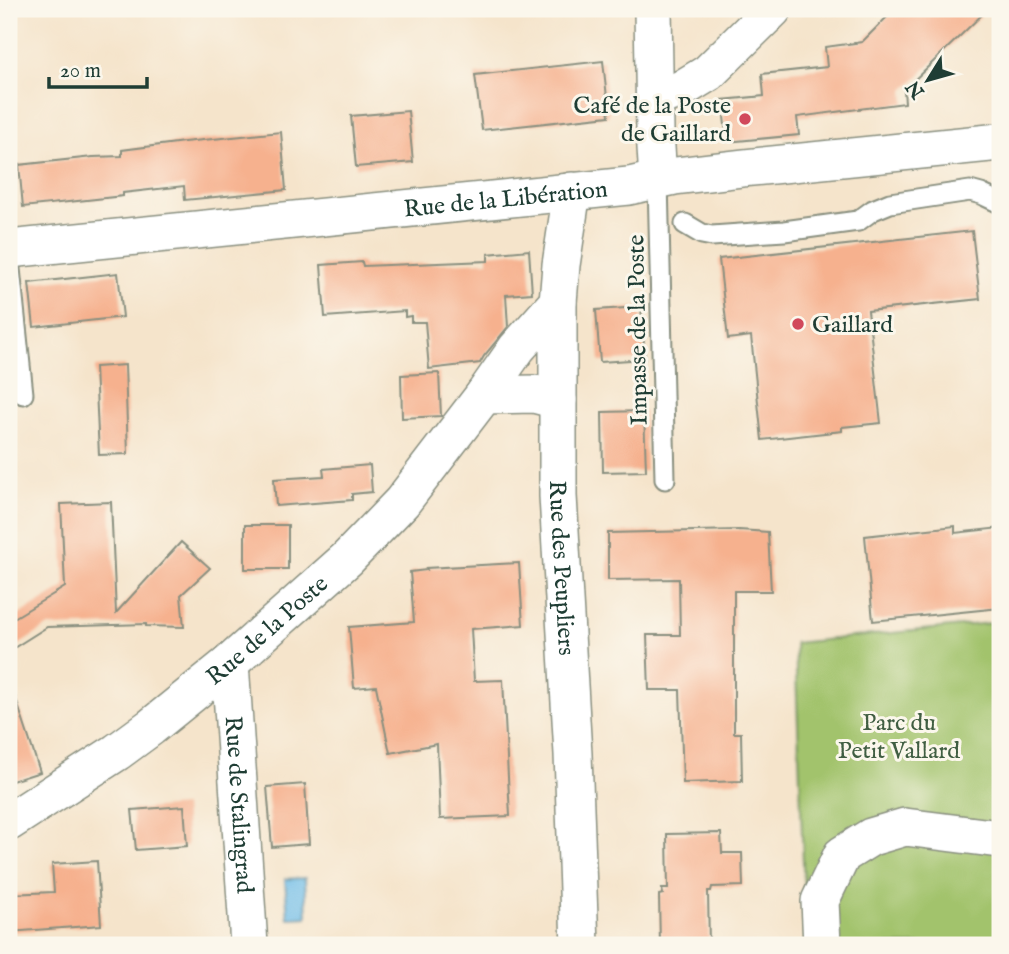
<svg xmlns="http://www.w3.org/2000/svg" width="1009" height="954" font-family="'IM FELL English',serif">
<rect width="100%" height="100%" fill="#fbf7ec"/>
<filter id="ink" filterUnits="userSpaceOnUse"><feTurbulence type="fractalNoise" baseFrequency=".0143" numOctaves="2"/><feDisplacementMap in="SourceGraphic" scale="14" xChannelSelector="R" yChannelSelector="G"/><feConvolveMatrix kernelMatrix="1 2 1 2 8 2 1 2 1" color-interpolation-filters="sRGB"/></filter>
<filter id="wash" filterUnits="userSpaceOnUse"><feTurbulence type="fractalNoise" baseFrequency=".00686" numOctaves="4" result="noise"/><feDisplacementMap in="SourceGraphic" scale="28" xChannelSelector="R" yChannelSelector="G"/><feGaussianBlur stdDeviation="1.57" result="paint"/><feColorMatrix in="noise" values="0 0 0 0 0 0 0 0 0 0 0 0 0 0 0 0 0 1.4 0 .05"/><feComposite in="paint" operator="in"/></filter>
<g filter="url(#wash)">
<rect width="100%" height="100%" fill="#f5e4cb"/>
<path fill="#a2c36c" stroke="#608050" stroke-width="2" d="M 1000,622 L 1000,945 L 806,945 L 795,643 Z"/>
<path fill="#6dbce8" stroke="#467c8e" stroke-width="2" d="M 305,878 L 307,917 L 288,918 L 285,879 Z"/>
<g id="blocks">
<g fill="#f6b18e">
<path d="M 895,9 L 988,9 L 904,90 L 905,103 L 797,117 L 799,135 L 727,142 L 722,100 L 764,96 L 762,74 L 827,67 L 825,47 L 862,42 Z"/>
<path d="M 603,61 L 609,116 L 482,130 L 475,75 Z"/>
<path d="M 408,111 L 413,162 L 356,167 L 351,116 Z"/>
<path d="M 281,132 L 286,190 L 185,200 L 184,186 L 123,193 L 123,196 L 23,207 L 19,165 L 93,157 L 122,156 L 122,150 L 184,142 Z"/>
<path d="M 972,231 L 980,299 L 868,311 L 881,423 L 842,427 L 842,431 L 762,440 L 751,336 L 728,339 L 719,259 Z"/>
<path d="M 529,250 L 532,293 L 506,295 L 508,327 L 484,356 L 480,363 L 429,369 L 425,322 L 411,322 L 411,316 L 405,317 L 405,311 L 325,317 L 321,265 L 362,262 L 363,266 L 488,261 L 488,254 Z"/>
<path d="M 118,273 L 123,317 L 34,327 L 29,283 Z"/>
<path d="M 641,307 L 645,359 L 600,362 L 596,310 Z"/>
<path d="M 125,365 L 128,454 L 99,455 L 95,367 Z"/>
<path d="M 439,373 L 441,416 L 402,418 L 401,375 Z"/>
<path d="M 644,411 L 646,471 L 603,472 L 602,412 Z"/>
<path d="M 370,465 L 372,492 L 352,494 L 352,500 L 276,506 L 274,479 L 324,476 L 323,469 Z"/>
<path d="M 111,502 L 116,613 L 181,542 L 210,568 L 181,595 L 184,627 L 146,626 L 146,624 L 47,627 L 9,651 L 9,621 L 65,587 L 61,504 Z"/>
<rect x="245" y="525" width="43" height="44"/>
<path d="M 955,526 L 955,533 L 1000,528 L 1000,608 L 873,621 L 865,536 Z"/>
<path d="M 739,530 L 768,532 L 771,591 L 734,591 L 734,733 L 741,733 L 742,781 L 683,783 L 680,690 L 649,690 L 647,635 L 680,635 L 679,579 L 608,580 L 608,533 Z"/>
<path d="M 519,563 L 523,625 L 471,629 L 474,681 L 503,680 L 510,816 L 440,819 L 437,744 L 390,753 L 376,686 L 354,688 L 349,627 L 414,622 L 410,572 L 427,570 L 426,568 Z"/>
<path d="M 9,693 L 14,693 L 40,772 L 9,782 Z"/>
<path d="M 305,784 L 309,844 L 272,847 L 267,787 Z"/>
<path d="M 184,806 L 187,846 L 136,850 L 132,810 Z"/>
<path d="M 721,833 L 722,853 L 742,853 L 743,886 L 712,887 L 711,891 L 708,891 L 709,945 L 660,945 L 659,895 L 663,894 L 662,889 L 668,889 L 667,834 Z"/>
<path d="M 97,861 L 101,925 L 9,932 L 9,894 L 54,892 L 52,864 Z"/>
</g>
</g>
</g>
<g filter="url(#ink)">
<use href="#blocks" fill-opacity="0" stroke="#8a9080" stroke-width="2"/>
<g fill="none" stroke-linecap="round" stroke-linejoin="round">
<g stroke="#8a9080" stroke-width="23">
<g id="lane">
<path d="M 658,180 L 665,479"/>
<path d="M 685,224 L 702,234 L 712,236 L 784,231 L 858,221 L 873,210 L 890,203 L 970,191 L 981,194 L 1000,203"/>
<path d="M 9,259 L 23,394"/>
</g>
</g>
<g stroke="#8a9080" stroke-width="40">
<g id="street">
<path d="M 653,9 L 655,131 L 658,180"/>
<path d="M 655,97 L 680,90 L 708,73 L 773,9"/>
<path id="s1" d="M 572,191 L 561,265 L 558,302 L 558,496 L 573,754 L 580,945"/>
<path id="s2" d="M 9,249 L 629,186 L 675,176 L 743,168 L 1000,142"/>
<path d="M 484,395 L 534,394 L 558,400"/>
<path id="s3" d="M 230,663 L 249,945"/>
<path id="s4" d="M 9,822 L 117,752 L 151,727 L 230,663 L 347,559 L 402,502 L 484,395 L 517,348 L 558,302"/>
<path d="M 822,945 L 820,901 L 842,855 L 871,837 L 905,827 L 1000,839"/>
</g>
</g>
<use href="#lane" stroke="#fff" stroke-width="19"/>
<use href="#street" stroke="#fff" stroke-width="37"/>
</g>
</g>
<g fill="#d1495b" stroke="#fbf7ec" stroke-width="2.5">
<circle cx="745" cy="119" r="7"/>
<circle cx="798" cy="324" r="7"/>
</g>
<g text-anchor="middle" stroke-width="6" stroke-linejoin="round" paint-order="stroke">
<g font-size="24" fill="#1f3d34" stroke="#fbf7ec" text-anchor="end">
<text x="731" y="113">Café de la Poste<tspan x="731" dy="28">de Gaillard</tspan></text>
<text x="812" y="332" text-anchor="start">Gaillard</text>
</g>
<g font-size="24" fill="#1f3d34" stroke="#fbf7ec">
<text dy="8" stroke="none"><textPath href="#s2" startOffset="499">Rue de la Libération</textPath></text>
<text transform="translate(637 330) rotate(-91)" y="8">Impasse de la Poste</text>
<text dy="8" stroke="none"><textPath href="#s1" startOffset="378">Rue des Peupliers</textPath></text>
<text dy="8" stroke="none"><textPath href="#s4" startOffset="322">Rue de la Poste</textPath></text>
<text dy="8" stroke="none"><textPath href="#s3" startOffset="142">Rue de Stalingrad</textPath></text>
</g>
<g font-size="24" fill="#405e42" stroke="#fbf7ec">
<text x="899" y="730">Parc du<tspan x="899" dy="28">Petit Vallard</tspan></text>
</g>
</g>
<rect width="1009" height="954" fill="none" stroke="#fbf7ec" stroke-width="35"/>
<g transform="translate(928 80) rotate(233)" stroke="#fbf7ec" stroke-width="5" paint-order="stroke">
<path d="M0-5L12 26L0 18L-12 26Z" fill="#1f3d34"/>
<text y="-10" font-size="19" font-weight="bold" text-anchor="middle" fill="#1f3d34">N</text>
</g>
<path d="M49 77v10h98v-10" fill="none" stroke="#1f3d34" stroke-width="3.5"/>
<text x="60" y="77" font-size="21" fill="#1f3d34" stroke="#fbf7ec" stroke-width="5" paint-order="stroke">20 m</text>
</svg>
